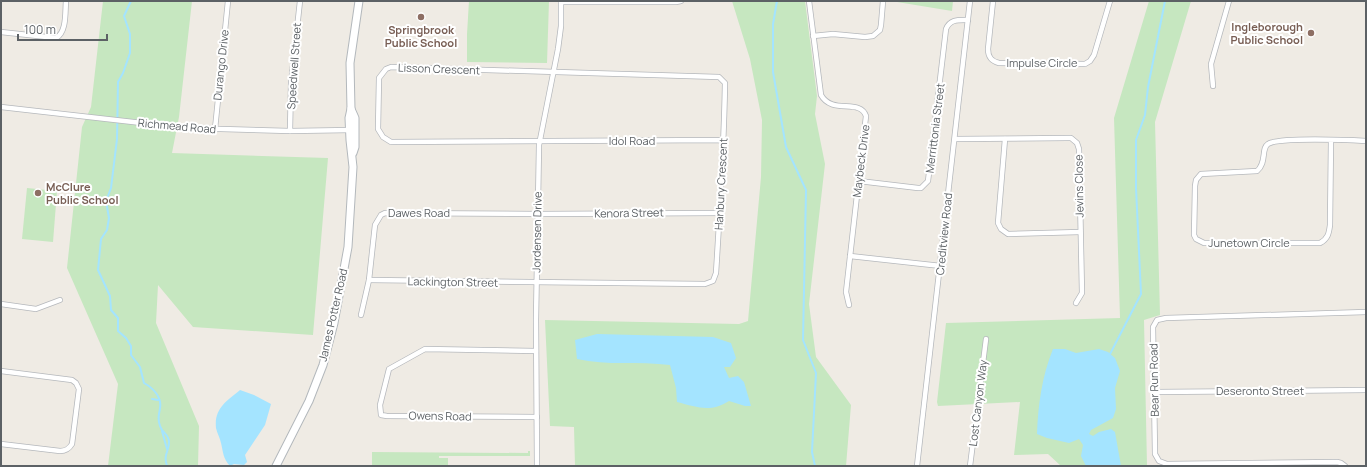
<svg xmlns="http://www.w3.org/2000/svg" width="1367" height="467" font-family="Manrope,sans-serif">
<rect width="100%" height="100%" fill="#efebe4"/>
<g fill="#c6e7c0">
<path d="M 103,1 L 192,1 L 179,117 L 172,153 L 328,158 L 313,335 L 193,327 L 158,285 L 156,323 L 199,426 L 198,466 L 108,466 L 118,384 L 67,268 L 82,127 L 91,107 Z"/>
<path d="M 469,1 L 549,1 L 547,63 L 467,62 L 467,34 Z"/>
<path d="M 732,1 L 805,1 L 817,96 L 815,114 L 825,164 L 809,304 L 816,357 L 851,405 L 846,466 L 575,466 L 574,427 L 550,426 L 545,320 L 739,324 L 748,321 L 761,177 L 762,120 L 750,59 Z"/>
<path d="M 891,1 L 953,1 L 952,11 Z"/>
<path d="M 1149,1 L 1191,1 L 1155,122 L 1160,315 L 1144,320 L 1147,466 L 1061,466 L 1048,454 L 1014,455 L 1020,402 L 938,406 L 937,402 L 946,323 L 1120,318 L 1114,118 Z"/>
<path d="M 27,188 L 57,191 L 53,242 L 22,239 Z"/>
<path d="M 528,451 L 530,451 L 530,456 L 439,456 L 439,458 L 448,458 L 448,466 L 372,466 L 372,452 L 528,453 Z"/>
</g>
<g fill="#a4e4ff">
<path d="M 597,334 L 713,337 L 731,343 L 736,358 L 730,367 L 724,367 L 729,378 L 738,376 L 744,382 L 751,406 L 745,406 L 729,401 C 710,413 697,407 677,402 L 676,388 L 670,365 C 639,361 607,366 577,359 L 575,340 Z"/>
<path d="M 1053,349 L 1065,349 L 1076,353 L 1099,349 L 1108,352 L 1115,358 L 1120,371 L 1115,388 L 1116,409 L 1113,418 L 1091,430 L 1089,434 L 1093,436 L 1099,432 L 1111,429 L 1115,432 L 1121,466 L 1086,466 L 1081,456 L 1083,445 L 1079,439 L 1069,443 L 1047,438 L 1037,434 C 1038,405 1042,376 1053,349 Z"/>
<path d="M 240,390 L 254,395 L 271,404 L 265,425 L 245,455 L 247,462 L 244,465 L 234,464 L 230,466 C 223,459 223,451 221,443 C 220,438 217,433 216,428 C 214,408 227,401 240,390 Z"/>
</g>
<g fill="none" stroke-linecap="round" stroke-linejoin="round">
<g stroke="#a4e4ff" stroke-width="2">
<path d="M 131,1 L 124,16 L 130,34 L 130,53 L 123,73 L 118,82 L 117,139 L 111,188 L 106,201 L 109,218 L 107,230 L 101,239 L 98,270 L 110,296 L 111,310 L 118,318 L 118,331 L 126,338 L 131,346 L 131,355 L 140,367 L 144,383 C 153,388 162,397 160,408 C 159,416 157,418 160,426 C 162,433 169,434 169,442 C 169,452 163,454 167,466"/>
<path d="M 777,1 L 773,24 L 773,72 L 786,147 L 806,190 L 803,340 L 816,373 L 812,452 L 815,466"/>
<path d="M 1109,356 L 1141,294 L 1136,188 L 1136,140 L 1145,115 L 1148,87 L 1165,1"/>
<path d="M 152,399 L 158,400"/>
<path d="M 162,431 L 167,449"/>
</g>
<g stroke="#b5b8bc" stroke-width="6">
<g id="minor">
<path d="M 809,1 L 821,95 C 832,115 860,98 866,116 L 846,292 L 849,305"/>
<path d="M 993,1 L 988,49 C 988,57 991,61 999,63 L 1085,64 L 1090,61 L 1094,55 L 1110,1"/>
<path d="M 561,2 L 676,2 L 681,1"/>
<path d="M 1,32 L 56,38 C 67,32 65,12 66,1"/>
<path d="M 813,36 L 833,34 L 865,37 L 873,36 L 880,30 L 881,25 L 883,1"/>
<path d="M 1213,86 L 1211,64 L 1229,1"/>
<path d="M 1,107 L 186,128 L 290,131 L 352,130"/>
<path d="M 215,129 L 228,1"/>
<path d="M 290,131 L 291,83 L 300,1"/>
<path d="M 955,139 L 1067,138 L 1071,138 L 1077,143 L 1079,149 L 1082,293 L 1076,303"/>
<path d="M 1005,139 L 998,223 L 1001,229 L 1008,234 L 1080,232"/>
<path d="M 1331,140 L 1330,225 C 1329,233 1328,239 1320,243 L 1204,243 L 1196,239 L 1194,235 L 1195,186 L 1196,180 L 1201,174 L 1257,171 C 1267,163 1261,148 1268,144 C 1278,137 1350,140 1366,141"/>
<path d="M 859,181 L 918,188 L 921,188 L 928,181 L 946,29 C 950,19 958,20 968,20"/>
<path d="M 850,256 L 941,266"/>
<path d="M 369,280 L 705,284 L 713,281 L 716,273 C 720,210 724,147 725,83 L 719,77 L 391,67 L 386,69 L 379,78 L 378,129 L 383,137 L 391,142 L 724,140"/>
<path d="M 1,304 L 36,309 L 60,300"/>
<path d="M 361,315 L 369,280 L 375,225 L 381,215 L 385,213 L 538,214 L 720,213"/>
<path d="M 536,351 L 425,349 L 389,369 L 380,405 L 381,415 L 387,416 L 537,417"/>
<path d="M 1,371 L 72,380 L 76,383 L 79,389 L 72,444 C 69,449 66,451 60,451 L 1,444"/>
<path d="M 1154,392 L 1366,390"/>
<path d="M 537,466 L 536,320 L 539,145 L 558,49 L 561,26 L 561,1"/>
<path d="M 917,466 L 970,1"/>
<path d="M 970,466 L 986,339"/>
<path d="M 1345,466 L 1341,463 L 1337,462 L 1167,464 L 1159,461 L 1155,454 L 1153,327 L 1157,320 L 1166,318 L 1366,312"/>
</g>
</g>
<g stroke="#b3b8bc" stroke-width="9">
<g id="secondary">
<path d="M 351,109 L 355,118 L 355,147 L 353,153"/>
<path d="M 276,466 L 309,401 L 323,365 L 334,323 L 348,247 L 353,167 L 350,140 L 349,118 L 351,109 L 350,63 L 359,1"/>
</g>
</g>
<use href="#minor" stroke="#fff" stroke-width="4.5"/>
<use href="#secondary" stroke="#fff" stroke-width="7"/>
</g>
<g fill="#8d6e63" stroke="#fff" stroke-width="1.5">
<circle cx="421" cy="17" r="4"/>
<circle cx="1311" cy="33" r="4"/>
<circle cx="38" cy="193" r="4"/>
</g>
<g text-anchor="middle" stroke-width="4" stroke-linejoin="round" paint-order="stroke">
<g font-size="11" font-weight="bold" fill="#785e54" stroke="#fff" text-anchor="end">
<text x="1303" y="31">Ingleborough<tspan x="1303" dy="13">Public School</tspan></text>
<text x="421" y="34" text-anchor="middle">Springbrook<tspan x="421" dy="13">Public School</tspan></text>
<text x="46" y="191" text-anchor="start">McClure<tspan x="46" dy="13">Public School</tspan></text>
</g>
<g font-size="11" fill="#5c6165" stroke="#fff">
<text x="1042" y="67">Impulse Circle</text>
<text transform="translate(221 65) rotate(-84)" y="4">Durango Drive</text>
<text transform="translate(294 66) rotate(-86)" y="4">Speedwell Street</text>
<text transform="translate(439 69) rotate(2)" y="4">Lisson Crescent</text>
<text transform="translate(177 126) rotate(5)" y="4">Richmead Road</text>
<text transform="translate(935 128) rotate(-83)" y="4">Merrittonia Street</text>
<text x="632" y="145">Idol Road</text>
<text transform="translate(861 161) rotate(-83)" y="4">Maybeck Drive</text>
<text transform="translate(721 184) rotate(-87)" y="4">Hanbury Crescent</text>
<text transform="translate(1079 186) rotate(-91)" y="4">Jevins Close</text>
<text x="419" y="217">Dawes Road</text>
<text transform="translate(629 213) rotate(-1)" y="4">Kenora Street</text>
<text transform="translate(537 232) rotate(-89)" y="4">Jordensen Drive</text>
<text transform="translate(944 234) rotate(-84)" y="4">Creditview Road</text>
<text x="1249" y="247">Junetown Circle</text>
<text transform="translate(453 282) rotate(1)" y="4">Lackington Street</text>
<text transform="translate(333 315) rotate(-77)" y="4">James Potter Road</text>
<text transform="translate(1154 380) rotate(-91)" y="4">Bear Run Road</text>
<text x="1260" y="395">Deseronto Street</text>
<text transform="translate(978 403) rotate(-83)" y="4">Lost Canyon Way</text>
<text transform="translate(440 416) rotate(1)" y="4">Owens Road</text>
</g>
</g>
<rect width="1367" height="467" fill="none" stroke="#5c6165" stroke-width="4"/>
<path d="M18 34v6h89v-6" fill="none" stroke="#5c6165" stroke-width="2"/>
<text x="24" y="34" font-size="12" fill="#5c6165" stroke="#ffffff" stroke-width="3" paint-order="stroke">100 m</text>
</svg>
